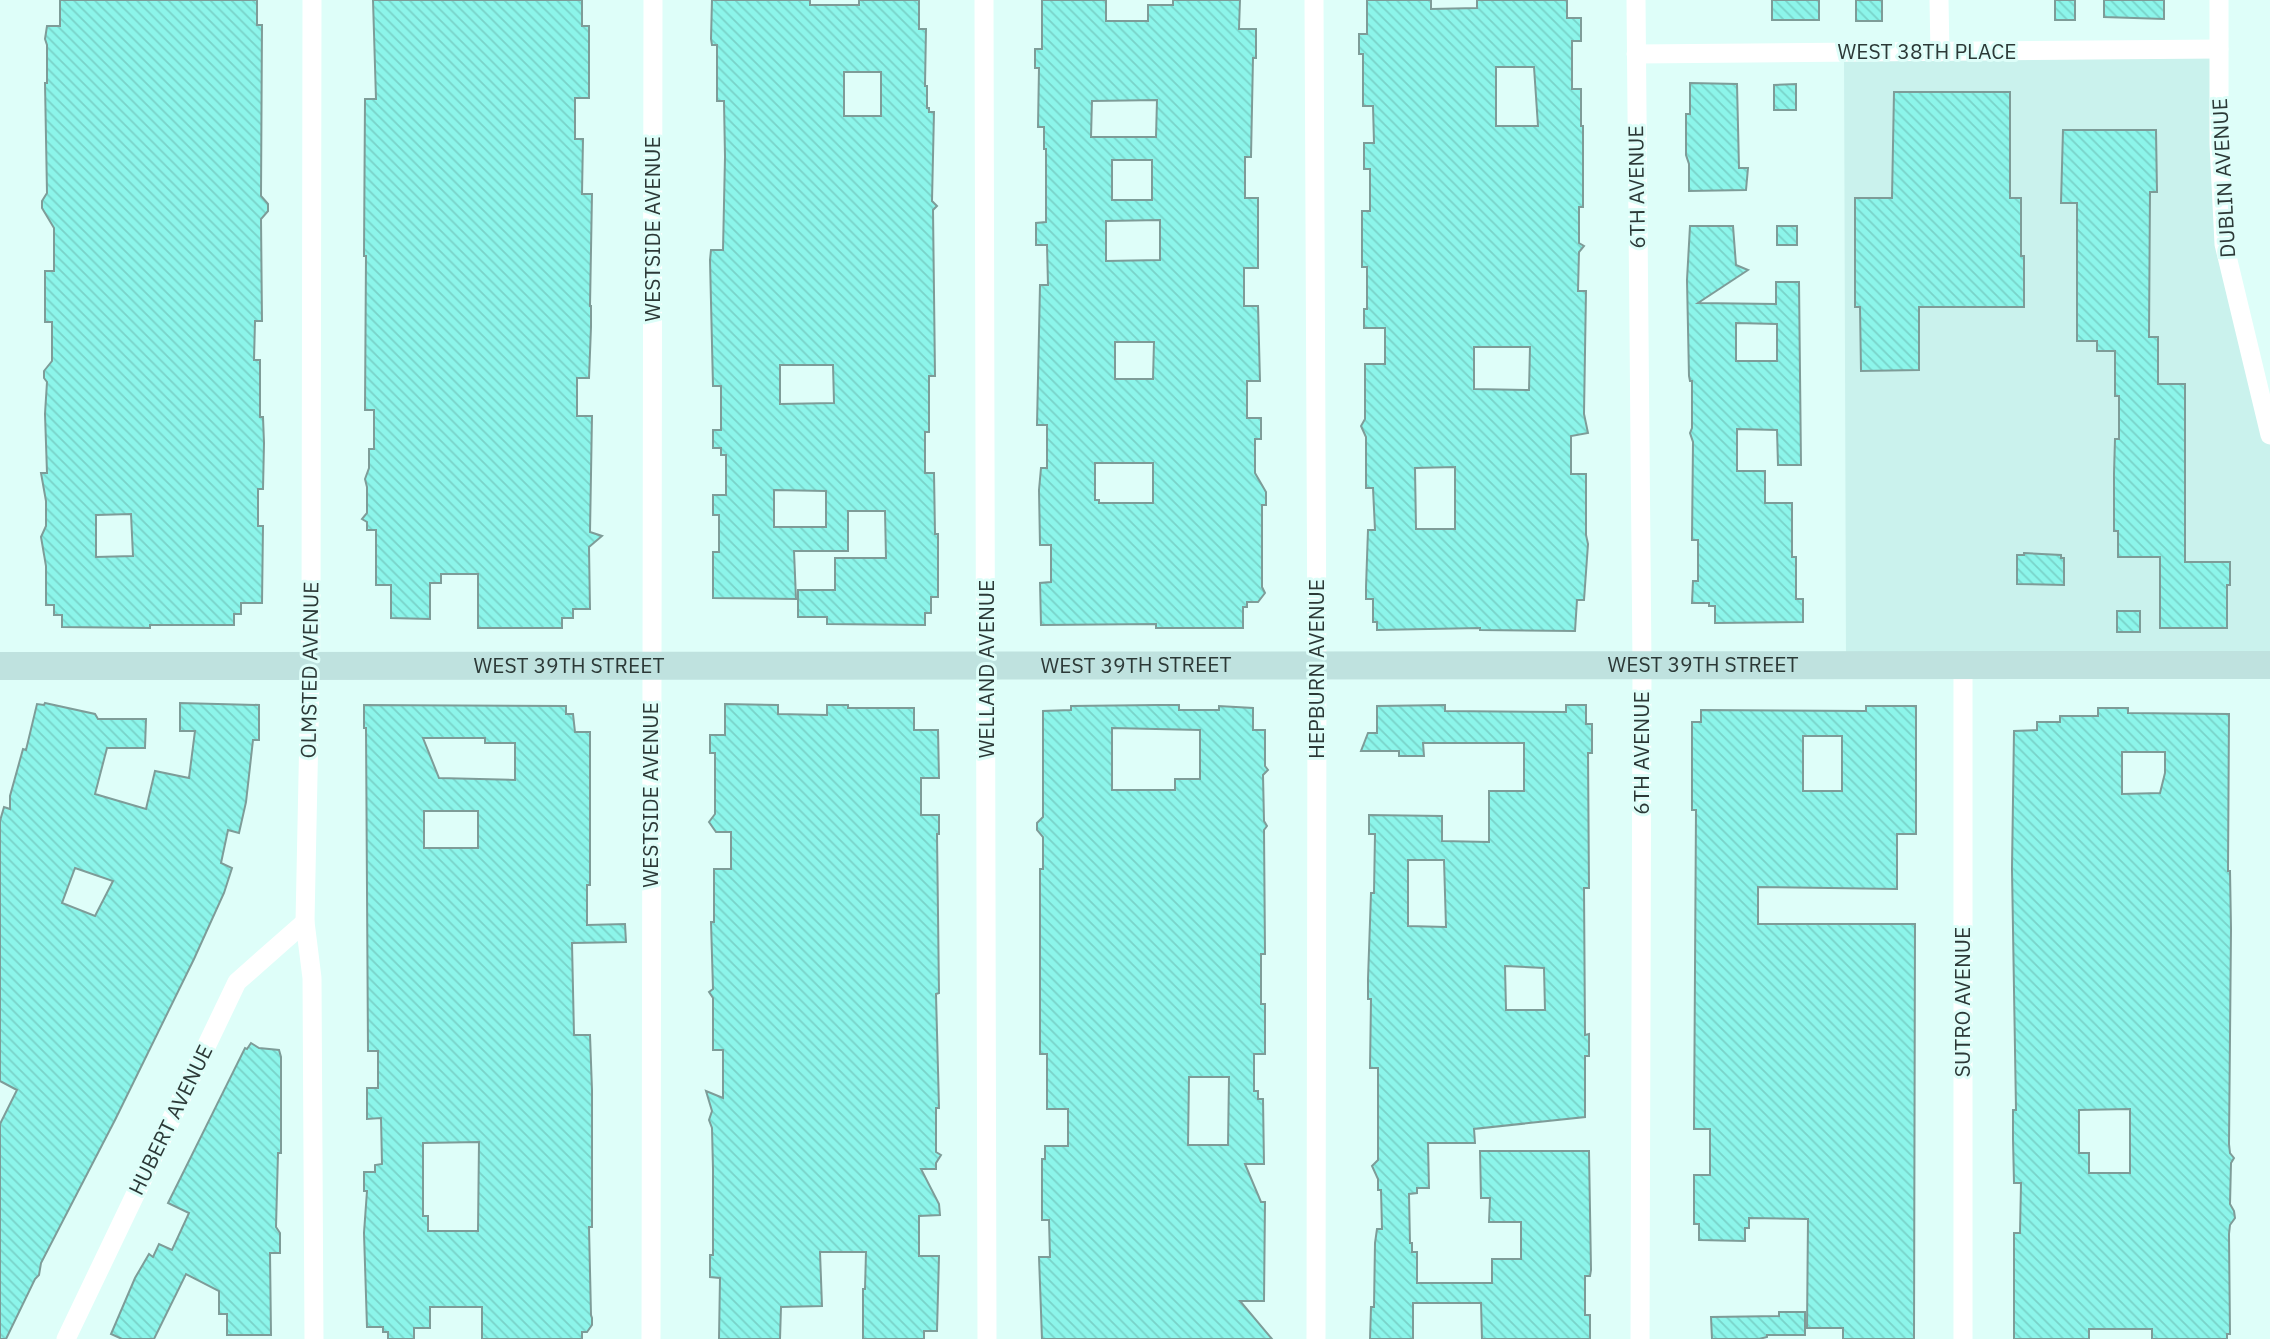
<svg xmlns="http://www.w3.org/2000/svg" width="2270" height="1339" font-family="'IBM Plex Sans',sans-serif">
<defs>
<pattern id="building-back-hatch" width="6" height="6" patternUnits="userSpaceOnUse" patternTransform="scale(1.75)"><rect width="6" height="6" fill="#8cf5ea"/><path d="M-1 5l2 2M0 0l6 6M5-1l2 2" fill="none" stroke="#79d3c9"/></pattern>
</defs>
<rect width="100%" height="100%" fill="#defef9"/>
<path fill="#caf2ed" d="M 2219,49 L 2224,244 L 2270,435 L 2270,665 L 1846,665 L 1844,53 Z"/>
<g fill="url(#building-back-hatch)" stroke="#7e9c98" stroke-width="2" fill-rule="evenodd">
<path d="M 60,0 L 257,0 L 257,25 L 262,25 L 261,196 L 268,204 L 268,211 L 261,219 L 262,321 L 255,321 L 254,360 L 260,360 L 260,417 L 263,417 L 264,443 L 263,489 L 258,489 L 258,526 L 263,526 L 262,603 L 241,603 L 241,614 L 234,614 L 234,625 L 150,625 L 150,628 L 62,627 L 62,615 L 54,615 L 54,605 L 46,605 L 46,566 L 41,537 L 46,526 L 46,501 L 41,473 L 47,473 L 45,414 L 47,382 L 44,378 L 44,371 L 52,361 L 52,322 L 45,322 L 45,271 L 54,271 L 54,228 L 42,208 L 42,201 L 47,193 L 45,83 L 47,83 L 47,45 L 45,39 L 47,26 L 60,26 ZM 131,514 L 133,556 L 96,557 L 96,515 Z"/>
<path d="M 373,0 L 582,0 L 582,26 L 589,26 L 589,98 L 575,98 L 575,139 L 583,139 L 582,194 L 592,194 L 590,306 L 591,306 L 591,327 L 589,378 L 577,378 L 577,416 L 592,416 L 590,532 L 602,536 L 589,547 L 590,609 L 573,609 L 573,618 L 562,618 L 562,628 L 478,628 L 478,574 L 441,574 L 441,583 L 430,583 L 430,619 L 391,618 L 391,585 L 376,585 L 376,530 L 367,530 L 367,522 L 362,519 L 367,513 L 367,487 L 365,479 L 369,468 L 369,449 L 374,449 L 374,410 L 365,410 L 366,256 L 364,256 L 365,99 L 376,99 Z"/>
<path d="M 712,0 L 810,0 L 810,5 L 859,5 L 859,0 L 919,0 L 919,29 L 926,29 L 925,86 L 927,86 L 927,108 L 929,108 L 929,112 L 934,112 L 932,201 L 937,206 L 933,210 L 935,376 L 929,376 L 929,432 L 925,432 L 925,473 L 934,473 L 935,534 L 938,534 L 938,597 L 931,597 L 931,613 L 925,613 L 925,625 L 827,624 L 827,617 L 798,617 L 798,590 L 835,590 L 835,558 L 886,558 L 885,511 L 848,511 L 848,551 L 794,551 L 796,599 L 713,598 L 713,552 L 719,552 L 719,515 L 713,515 L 713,495 L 726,495 L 726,455 L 721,455 L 721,448 L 713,448 L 713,430 L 721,430 L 721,386 L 713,386 L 710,260 L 711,250 L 723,250 L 725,157 L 724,101 L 717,101 L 717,45 L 712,45 L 711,39 ZM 844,72 L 881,72 L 881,116 L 844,116 ZM 780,365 L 833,365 L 834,403 L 780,404 ZM 774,490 L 826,491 L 826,527 L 774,527 Z"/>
<path d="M 1042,0 L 1106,0 L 1106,21 L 1148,21 L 1148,5 L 1173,5 L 1173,0 L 1240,0 L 1239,29 L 1256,29 L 1256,58 L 1253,58 L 1251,157 L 1245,157 L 1245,198 L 1258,198 L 1258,268 L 1244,268 L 1244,306 L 1258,306 L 1260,381 L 1247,381 L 1247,418 L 1261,418 L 1261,439 L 1255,439 L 1255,473 L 1266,492 L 1266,505 L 1262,505 L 1262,587 L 1265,593 L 1258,602 L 1247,602 L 1247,607 L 1243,607 L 1243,628 L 1156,628 L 1156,624 L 1041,625 L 1040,583 L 1051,582 L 1051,545 L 1040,545 L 1039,490 L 1041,468 L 1047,468 L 1047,425 L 1037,425 L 1040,285 L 1048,285 L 1047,245 L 1036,245 L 1036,223 L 1046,222 L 1046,149 L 1044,149 L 1044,127 L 1038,127 L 1039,68 L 1035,68 L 1035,49 L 1042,49 ZM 1157,100 L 1156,137 L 1091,137 L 1092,101 ZM 1112,160 L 1152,160 L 1152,200 L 1112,200 ZM 1160,220 L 1160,260 L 1106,261 L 1106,221 ZM 1115,342 L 1154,342 L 1153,379 L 1115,379 ZM 1095,463 L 1153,463 L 1153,503 L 1099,503 L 1099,500 L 1095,500 Z"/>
<path d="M 1367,0 L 1431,0 L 1431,9 L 1477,8 L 1477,0 L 1567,0 L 1567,18 L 1581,18 L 1581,41 L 1572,41 L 1572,89 L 1581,89 L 1581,126 L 1583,126 L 1583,207 L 1579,207 L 1579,243 L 1584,246 L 1579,252 L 1578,291 L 1586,291 L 1584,414 L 1588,433 L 1571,436 L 1571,474 L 1586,474 L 1586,535 L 1588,544 L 1584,600 L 1577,600 L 1575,631 L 1480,630 L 1480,628 L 1377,630 L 1377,622 L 1373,622 L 1373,599 L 1366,599 L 1366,587 L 1368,530 L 1375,530 L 1373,488 L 1366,488 L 1366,437 L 1361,426 L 1365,419 L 1365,364 L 1385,364 L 1385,328 L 1364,328 L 1364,309 L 1367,309 L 1367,267 L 1362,267 L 1362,211 L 1370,211 L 1370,169 L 1364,169 L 1364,143 L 1374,143 L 1373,106 L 1363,106 L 1363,54 L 1359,54 L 1359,34 L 1367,34 ZM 1496,67 L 1534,67 L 1538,126 L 1496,126 ZM 1474,347 L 1530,347 L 1529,390 L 1474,389 ZM 1455,467 L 1455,529 L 1416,529 L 1415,468 Z"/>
<rect x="1772" y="0" width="47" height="20"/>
<rect x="1856" y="0" width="26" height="21"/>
<rect x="2055" y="0" width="20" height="20"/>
<path d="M 2104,0 L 2164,0 L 2164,19 L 2104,17 Z"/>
<path d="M 1690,83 L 1737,84 L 1739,168 L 1748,168 L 1746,190 L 1689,191 L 1689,164 L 1686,155 L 1686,114 L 1690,114 Z"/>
<path d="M 1796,84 L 1796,110 L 1774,110 L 1774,85 Z"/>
<path d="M 1894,92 L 2010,92 L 2010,198 L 2021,198 L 2021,256 L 2024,256 L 2024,307 L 1919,307 L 1919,370 L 1861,371 L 1860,307 L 1855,307 L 1855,198 L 1892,198 Z"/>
<path d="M 2063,130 L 2156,130 L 2157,192 L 2150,192 L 2149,337 L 2158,337 L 2158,384 L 2185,384 L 2185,562 L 2230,562 L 2230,585 L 2227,585 L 2227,628 L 2160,628 L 2160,557 L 2118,557 L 2118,531 L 2114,531 L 2114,474 L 2115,439 L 2119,439 L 2119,396 L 2115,396 L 2115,351 L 2097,351 L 2097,341 L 2077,341 L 2077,203 L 2061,203 Z"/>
<path d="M 1690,226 L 1733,226 L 1736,265 L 1748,270 L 1698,303 L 1776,304 L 1776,282 L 1799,282 L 1801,465 L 1778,465 L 1777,430 L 1737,429 L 1737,471 L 1765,471 L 1765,503 L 1792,503 L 1792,557 L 1796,557 L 1796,599 L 1803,599 L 1803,622 L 1715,623 L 1715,606 L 1709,606 L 1709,603 L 1692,603 L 1693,581 L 1698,581 L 1698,540 L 1692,540 L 1693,442 L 1690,433 L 1692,428 L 1692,381 L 1690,381 L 1689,376 L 1687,280 ZM 1736,323 L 1777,324 L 1777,361 L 1736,361 Z"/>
<rect x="1777" y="226" width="20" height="19"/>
<path d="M 2024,553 L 2061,555 L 2061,558 L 2064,558 L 2064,585 L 2017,584 L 2017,555 L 2024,555 Z"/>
<rect x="2117" y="611" width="23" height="21"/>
<path d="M 45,703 L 95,714 L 98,719 L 146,719 L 145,748 L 107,748 L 95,794 L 146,809 L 155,771 L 189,778 L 195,731 L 180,731 L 180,703 L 259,705 L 259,740 L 253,740 L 246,802 L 239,833 L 228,830 L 221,863 L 232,868 L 224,893 L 194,959 L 115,1120 L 41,1263 L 39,1275 L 35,1279 L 6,1339 L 0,1339 L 0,1124 L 17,1090 L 0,1081 L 0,821 L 4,807 L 10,809 L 10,796 L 23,749 L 26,750 L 37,704 L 44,705 ZM 75,868 L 113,881 L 95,916 L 62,903 Z"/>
<path d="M 725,704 L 778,705 L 778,714 L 827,715 L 827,705 L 848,705 L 848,708 L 914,708 L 914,730 L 938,730 L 939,778 L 921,778 L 921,815 L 939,815 L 939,834 L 937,834 L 939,993 L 936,994 L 939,1108 L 936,1108 L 936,1152 L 941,1155 L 936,1163 L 936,1169 L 921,1169 L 939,1204 L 940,1215 L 919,1216 L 919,1256 L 939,1256 L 937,1331 L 924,1331 L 924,1339 L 863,1339 L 863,1289 L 865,1289 L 866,1252 L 820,1252 L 822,1306 L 781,1307 L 780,1339 L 719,1339 L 720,1278 L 710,1277 L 710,1255 L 713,1255 L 713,1169 L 712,1128 L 709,1120 L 712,1111 L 706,1091 L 723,1098 L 723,1050 L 713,1050 L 713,998 L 709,992 L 713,989 L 711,922 L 714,922 L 714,869 L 731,869 L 731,832 L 716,832 L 709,822 L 715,814 L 715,753 L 710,753 L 710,735 L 725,735 Z"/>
<path d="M 364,705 L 566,706 L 566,714 L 573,714 L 575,732 L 590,732 L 590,885 L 587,885 L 587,925 L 625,924 L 626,942 L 572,943 L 574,1035 L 590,1035 L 592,1090 L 592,1227 L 589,1227 L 591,1315 L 592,1318 L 592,1325 L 587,1332 L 582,1332 L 582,1339 L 482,1339 L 482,1307 L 430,1307 L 430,1328 L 414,1328 L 414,1339 L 388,1339 L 388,1332 L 383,1332 L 383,1327 L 367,1327 L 364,1233 L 367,1191 L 364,1191 L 364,1172 L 375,1172 L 375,1165 L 382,1164 L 381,1118 L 367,1119 L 367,1088 L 378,1088 L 378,1051 L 368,1051 L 366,728 L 364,728 ZM 423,738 L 485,738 L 485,743 L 515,743 L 515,780 L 439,778 ZM 424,811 L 478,811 L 478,848 L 424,848 ZM 479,1142 L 478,1231 L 428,1231 L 428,1216 L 423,1216 L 423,1143 Z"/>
<path d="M 1156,705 L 1179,705 L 1179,710 L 1219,710 L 1219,706 L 1253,708 L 1253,730 L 1265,730 L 1265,766 L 1268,770 L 1263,775 L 1264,821 L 1267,826 L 1264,830 L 1265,954 L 1261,954 L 1261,1004 L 1265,1004 L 1265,1054 L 1254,1054 L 1254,1091 L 1258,1091 L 1258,1099 L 1263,1099 L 1264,1164 L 1245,1164 L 1261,1202 L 1265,1202 L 1264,1301 L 1240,1301 L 1272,1339 L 1042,1339 L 1039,1257 L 1050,1257 L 1049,1220 L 1042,1220 L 1042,1159 L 1045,1159 L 1045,1146 L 1068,1146 L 1068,1109 L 1047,1109 L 1047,1054 L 1040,1054 L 1040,869 L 1043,869 L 1043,837 L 1037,830 L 1037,823 L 1043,817 L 1043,711 L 1071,710 L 1071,706 ZM 1112,728 L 1200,730 L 1200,779 L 1175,779 L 1175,790 L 1112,790 ZM 1189,1077 L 1229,1077 L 1228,1145 L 1188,1145 Z"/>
<path d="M 1445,705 L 1445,711 L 1566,712 L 1566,705 L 1586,705 L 1586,724 L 1592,724 L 1592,753 L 1588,753 L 1589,888 L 1584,888 L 1585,1035 L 1589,1034 L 1589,1056 L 1585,1056 L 1585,1117 L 1474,1129 L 1475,1143 L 1428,1143 L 1429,1188 L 1417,1188 L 1417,1193 L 1409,1194 L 1410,1243 L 1412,1243 L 1412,1252 L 1417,1252 L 1417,1283 L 1492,1283 L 1492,1259 L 1521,1259 L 1521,1222 L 1489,1222 L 1490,1198 L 1481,1198 L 1480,1151 L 1589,1151 L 1591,1270 L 1590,1276 L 1585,1276 L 1585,1315 L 1590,1315 L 1590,1339 L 1482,1339 L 1481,1303 L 1413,1303 L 1413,1339 L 1370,1339 L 1371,1307 L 1374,1307 L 1375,1243 L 1377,1229 L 1382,1229 L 1381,1190 L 1378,1190 L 1378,1179 L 1372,1166 L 1378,1160 L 1378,1068 L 1370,1068 L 1371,999 L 1368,999 L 1368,979 L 1371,893 L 1374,893 L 1375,834 L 1369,834 L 1369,815 L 1442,816 L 1442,841 L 1489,842 L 1489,791 L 1524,791 L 1524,743 L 1423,743 L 1424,756 L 1399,756 L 1399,751 L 1361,751 L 1368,733 L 1377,733 L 1377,706 ZM 1408,860 L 1444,860 L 1446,927 L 1408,926 ZM 1505,966 L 1544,968 L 1545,1010 L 1506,1010 Z"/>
<path d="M 1866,706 L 1916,706 L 1916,834 L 1897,834 L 1897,889 L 1758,887 L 1758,924 L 1915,924 L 1914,1339 L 1843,1339 L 1843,1328 L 1807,1328 L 1808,1219 L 1749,1218 L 1749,1228 L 1745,1228 L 1745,1241 L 1699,1240 L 1699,1224 L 1694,1224 L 1694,1175 L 1710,1175 L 1710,1129 L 1694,1129 L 1696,810 L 1692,810 L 1692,722 L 1701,722 L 1701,710 L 1866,711 ZM 1803,736 L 1842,736 L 1842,791 L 1803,791 Z"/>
<path d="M 2098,708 L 2128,708 L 2128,713 L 2229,714 L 2228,871 L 2230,871 L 2231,929 L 2229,1144 L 2230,1153 L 2234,1158 L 2231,1163 L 2230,1204 L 2234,1211 L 2235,1218 L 2230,1225 L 2229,1234 L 2230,1334 L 2227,1334 L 2227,1339 L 2152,1339 L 2152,1329 L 2089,1329 L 2089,1339 L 2014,1339 L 2014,1233 L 2020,1233 L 2021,1183 L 2014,1183 L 2013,1139 L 2013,1110 L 2016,1110 L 2012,869 L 2014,731 L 2037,730 L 2037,722 L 2060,722 L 2060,716 L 2098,716 ZM 2122,752 L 2165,752 L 2165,773 L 2160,793 L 2122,794 ZM 2130,1109 L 2130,1173 L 2089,1173 L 2089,1153 L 2079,1153 L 2079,1110 Z"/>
<path d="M 251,1043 L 259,1048 L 279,1050 L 281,1057 L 281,1153 L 278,1153 L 276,1227 L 280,1233 L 280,1253 L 270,1253 L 271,1335 L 227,1335 L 227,1314 L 219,1314 L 219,1291 L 186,1274 L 154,1339 L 122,1339 L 111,1334 L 135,1278 L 149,1254 L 153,1257 L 159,1244 L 172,1250 L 189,1213 L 168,1203 L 245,1048 L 247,1049 Z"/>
<path d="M 1779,1312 L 1805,1312 L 1805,1335 L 1767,1335 L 1767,1337 L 1759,1339 L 1712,1339 L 1711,1317 L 1779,1316 Z"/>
</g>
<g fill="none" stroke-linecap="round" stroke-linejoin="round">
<g stroke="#fff" stroke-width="19">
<path d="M 312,0 L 311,631 L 305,922 L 312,978 L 314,1339"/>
<path d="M 984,0 L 987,1339"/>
<path d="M 1314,0 L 1317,666 L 1316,1339"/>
<path d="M 1636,0 L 1642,665 L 1640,1339"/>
<path d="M 1939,0 L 1940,52"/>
<path d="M 2219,0 L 2219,144 L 2224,244 L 2270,435"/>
<path d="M 1636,54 L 2219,49"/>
<path d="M 66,1339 L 237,982 L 305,922"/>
<path d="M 651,1339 L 653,0"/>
<path d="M 1963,1339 L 1963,665"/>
</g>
<path stroke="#bfe2df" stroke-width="28" id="s1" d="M 0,666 L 2270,665"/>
</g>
<g text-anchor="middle" stroke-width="6" stroke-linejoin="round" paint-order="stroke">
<g font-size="21" fill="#2c3937" stroke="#defef9">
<text x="1927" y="59">WEST 38TH PLACE</text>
<text transform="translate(2224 178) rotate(-93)" y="7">DUBLIN AVENUE</text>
<text transform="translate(1637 187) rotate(-91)" y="7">6TH AVENUE</text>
<text transform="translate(653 229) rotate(-90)" y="7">WESTSIDE AVENUE</text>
<text dy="7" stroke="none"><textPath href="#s1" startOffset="1703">WEST 39TH STREET</textPath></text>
<text dy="7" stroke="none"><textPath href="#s1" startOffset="569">WEST 39TH STREET</textPath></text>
<text dy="7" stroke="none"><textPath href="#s1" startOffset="1136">WEST 39TH STREET</textPath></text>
<text transform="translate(987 669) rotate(-90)" y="7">WELLAND AVENUE</text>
<text transform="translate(1317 669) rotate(-90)" y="7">HEPBURN AVENUE</text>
<text transform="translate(310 670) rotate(-89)" y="7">OLMSTED AVENUE</text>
<text transform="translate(1642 753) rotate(-90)" y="7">6TH AVENUE</text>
<text transform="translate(651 795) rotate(-90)" y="7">WESTSIDE AVENUE</text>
<text transform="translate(1963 1002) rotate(-90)" y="7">SUTRO AVENUE</text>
<text transform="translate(171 1120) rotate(-64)" y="7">HUBERT AVENUE</text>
</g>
</g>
</svg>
